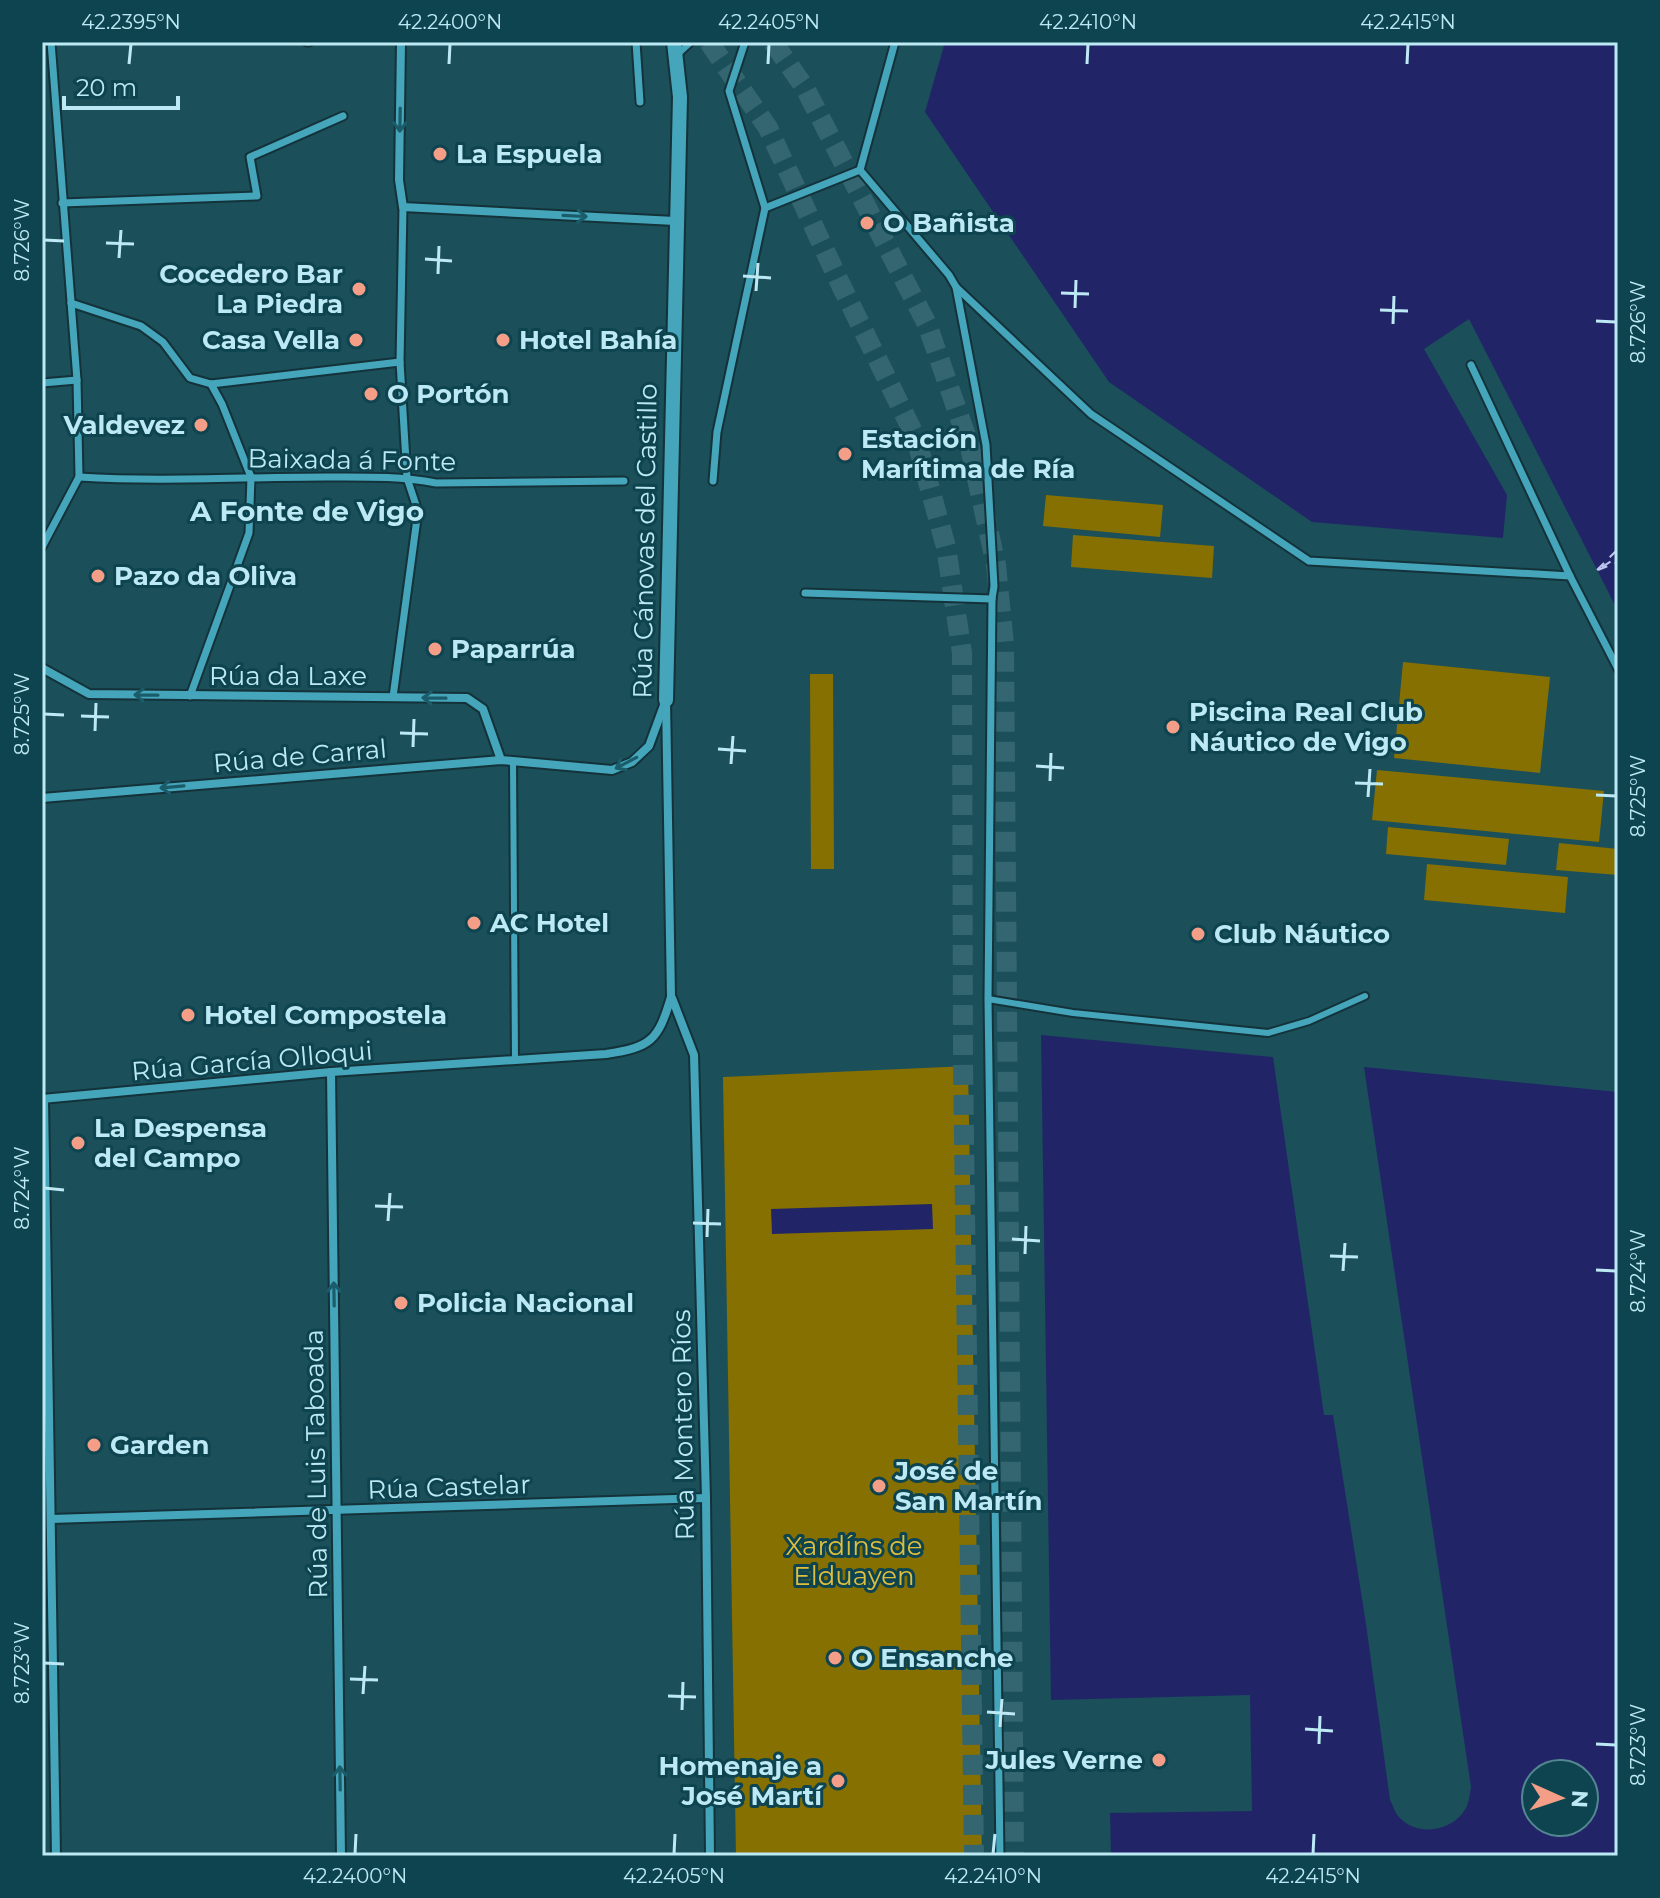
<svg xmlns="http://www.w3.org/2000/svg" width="1660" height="1898" font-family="Montserrat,sans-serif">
<rect width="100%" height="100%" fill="#1b4f5a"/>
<g fill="#867001">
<path d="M 1046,495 L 1163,505 L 1160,537 L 1043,526 Z"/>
<path d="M 1073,535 L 1214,546 L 1212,578 L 1071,567 Z"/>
<path d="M 1403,662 L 1550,677 L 1540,773 L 1394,758 Z"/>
<path d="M 810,674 L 833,674 L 834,869 L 811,869 Z"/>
<path d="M 1377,770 L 1604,791 L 1599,842 L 1372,820 Z"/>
<path d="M 1388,827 L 1509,839 L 1506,865 L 1386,854 Z"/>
<path d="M 1559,843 L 1618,849 L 1618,875 L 1556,870 Z"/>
<path d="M 1427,864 L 1568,877 L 1565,913 L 1424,900 Z"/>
<path d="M 968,1066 L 982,1856 L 736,1856 L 723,1077 Z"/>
</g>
<g fill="#212568" fill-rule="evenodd">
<path d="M 945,42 L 1618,42 L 1618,611 L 1469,319 L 1424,349 L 1507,495 L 1503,538 L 1312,522 L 1109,382 L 925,112 Z"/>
<path d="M 1041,1035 L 1273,1057 L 1324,1415 L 1333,1415 L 1366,1624 L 1390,1800 C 1393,1805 1395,1813 1399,1817 C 1418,1838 1455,1831 1467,1806 C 1469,1801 1470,1793 1471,1787 L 1364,1067 L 1618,1092 L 1618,1856 L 1111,1856 L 1110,1813 L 1252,1811 L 1250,1695 L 1051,1700 ZM 1536,1774 L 1584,1774 L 1584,1822 L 1536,1822 Z"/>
<path d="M 932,1204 L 933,1229 L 772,1234 L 771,1209 Z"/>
</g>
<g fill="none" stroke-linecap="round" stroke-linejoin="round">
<g stroke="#bdc7f0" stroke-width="2" stroke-dasharray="10 8" stroke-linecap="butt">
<path d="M 1602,567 L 1618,557"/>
<path d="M 1597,570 L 1618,549"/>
<path d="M 1598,570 L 1618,562"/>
</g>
<g stroke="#336671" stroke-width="20" stroke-dasharray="20 10" stroke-linecap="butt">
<path d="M 709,42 L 768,128 L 839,281 L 916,438 L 946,547 L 962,653 L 963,1063 L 974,1856"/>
<path d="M 773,42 L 805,88 L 927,324 L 970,447 L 996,565 L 1004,644 L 1014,1856"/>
</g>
<g stroke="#143239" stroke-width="10">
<g id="service">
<path d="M 677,55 L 691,42"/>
<path d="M 513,761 L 515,1060"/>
<path d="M 988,999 L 1073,1013 L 1268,1033 L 1309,1021 L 1365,996"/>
</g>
</g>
<g stroke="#143239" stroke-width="11">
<g id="pedestrian">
<path d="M 307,42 L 309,42"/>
<path d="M 636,42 L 640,102"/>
<path d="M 860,170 L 949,275 L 956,287 L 986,445 L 994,586 L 992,599 L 988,999 L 1000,1856"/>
<path d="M 860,170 L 895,42"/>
<path d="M 62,203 L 257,196 L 250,157 L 343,116"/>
<path d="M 765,208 L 860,170"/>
<path d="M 956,287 L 1091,414 L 1309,561 L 1570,576"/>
<path d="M 71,303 L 141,326 L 163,342 L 190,378 L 211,384 L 400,362"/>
<path d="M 1471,365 L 1570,576 L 1618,669"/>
<path d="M 42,383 L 77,380"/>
<path d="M 79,477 C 161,482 243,477 325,477 C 363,477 399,476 436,483 L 624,481"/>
<path d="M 713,481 L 717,432 L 765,208 L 729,91 L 745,42"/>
<path d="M 42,547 L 79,477 L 77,380 L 51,42"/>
<path d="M 805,593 L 992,599"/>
<path d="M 190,696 L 249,533 L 251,477 L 222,404 L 211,384"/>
<path d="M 393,697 L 418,511 L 407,478 L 400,362 L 403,207"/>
</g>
</g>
<g stroke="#143239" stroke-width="12">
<g id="minor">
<path d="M 401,42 L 399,180 L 403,207 L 675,221"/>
<path d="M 42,668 L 89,694 L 467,698 L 483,709 L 501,760"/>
<path d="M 42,798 L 501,760 L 612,770 L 632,762 L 649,746 L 664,705"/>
<path d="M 672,998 L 694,1055 L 706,1498 L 710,1856"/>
<path d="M 331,1072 L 341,1856"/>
<path d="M 42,1099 L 331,1072 L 606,1054 C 651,1047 658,1041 671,997 L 666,700"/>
<path d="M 44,1099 L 56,1856"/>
<path d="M 51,1519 L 706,1498"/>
</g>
</g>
<g stroke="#143239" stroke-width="18">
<path id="tertiary" d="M 666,700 L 680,97 L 674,42"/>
</g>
<use href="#service" stroke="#44a5bb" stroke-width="6"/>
<use href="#pedestrian" stroke="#44a5bb" stroke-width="7"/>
<use href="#minor" stroke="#44a5bb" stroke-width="8"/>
<use href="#tertiary" stroke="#44a5bb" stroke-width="14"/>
</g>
<defs><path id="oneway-shaft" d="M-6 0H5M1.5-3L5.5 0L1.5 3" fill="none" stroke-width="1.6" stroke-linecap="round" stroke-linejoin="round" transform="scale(2)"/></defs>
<g stroke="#1b5c6a">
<use href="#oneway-shaft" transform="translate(400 120) rotate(91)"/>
<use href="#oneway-shaft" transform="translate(575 216) rotate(3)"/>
<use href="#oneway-shaft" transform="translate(146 695) rotate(-179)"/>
<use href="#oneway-shaft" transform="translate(434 698) rotate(-179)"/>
<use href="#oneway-shaft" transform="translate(626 763) rotate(152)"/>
<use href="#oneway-shaft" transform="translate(172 787) rotate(175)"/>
<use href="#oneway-shaft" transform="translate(334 1294) rotate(-91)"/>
<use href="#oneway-shaft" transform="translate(340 1778) rotate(-91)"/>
</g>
<path fill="none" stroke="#bde9f4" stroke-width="3" d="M 129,64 L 131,44M 449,64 L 450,44M 768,64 L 769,44M 1087,64 L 1088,44M 1407,64 L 1408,44M 44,240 L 64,241M 106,243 L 134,244M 119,258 L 121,230M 425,259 L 452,261M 438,274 L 439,246M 743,276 L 771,278M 756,291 L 758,263M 1061,293 L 1089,294M 1075,308 L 1076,280M 1380,310 L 1408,311M 1596,321 L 1616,322M 1393,324 L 1394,296M 44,714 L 64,715M 81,716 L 109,717M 95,731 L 96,703M 400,733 L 428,734M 413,747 L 414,719M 718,749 L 746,751M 731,764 L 733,736M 1036,766 L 1064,768M 1050,781 L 1051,753M 1355,783 L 1383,784M 1596,795 L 1616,796M 1368,797 L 1370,769M 44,1188 L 64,1190M 375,1206 L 403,1207M 388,1221 L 390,1193M 693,1223 L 721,1224M 707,1237 L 708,1209M 1012,1239 L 1040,1241M 1025,1254 L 1026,1226M 1330,1256 L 1358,1257M 1596,1270 L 1616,1271M 1343,1271 L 1345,1243M 44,1663 L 64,1664M 350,1679 L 378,1680M 363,1694 L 365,1666M 668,1696 L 696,1697M 682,1710 L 683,1682M 987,1712 L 1015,1714M 1000,1727 L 1002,1699M 1305,1729 L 1333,1731M 1319,1744 L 1320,1716M 1596,1744 L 1616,1745M 355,1854 L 356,1834M 674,1854 L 675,1834M 993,1854 L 995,1834M 1313,1854 L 1314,1834"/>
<g fill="#f49e88" stroke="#0d444f" stroke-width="3">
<circle cx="440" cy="154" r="8"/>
<circle cx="867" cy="223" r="8"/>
<circle cx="359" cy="289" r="8"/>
<circle cx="356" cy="340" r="8"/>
<circle cx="503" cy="340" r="8"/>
<circle cx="371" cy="394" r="8"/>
<circle cx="201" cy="425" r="8"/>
<circle cx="845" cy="454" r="8"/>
<circle cx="98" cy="576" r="8"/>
<circle cx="435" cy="649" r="8"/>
<circle cx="1173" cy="727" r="8"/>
<circle cx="474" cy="923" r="8"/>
<circle cx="1198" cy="934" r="8"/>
<circle cx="188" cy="1015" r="8"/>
<circle cx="78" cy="1143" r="8"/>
<circle cx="401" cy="1303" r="8"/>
<circle cx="94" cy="1445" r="8"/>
<circle cx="879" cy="1486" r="8"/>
<circle cx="835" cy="1658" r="8"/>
<circle cx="1159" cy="1760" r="8"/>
<circle cx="838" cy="1781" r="8"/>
</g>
<g text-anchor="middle" stroke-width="6" stroke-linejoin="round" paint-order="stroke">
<g font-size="26" font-weight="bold" fill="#bde9f4" stroke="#0d444f" text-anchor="start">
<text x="456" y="163">La Espuela</text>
<text x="883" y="232">O Bañista</text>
<text x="343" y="283" text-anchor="end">Cocedero Bar<tspan x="343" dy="30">La Piedra</tspan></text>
<text x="340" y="349" text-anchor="end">Casa Vella</text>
<text x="519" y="349">Hotel Bahía</text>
<text x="387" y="403">O Portón</text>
<text x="185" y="434" text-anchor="end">Valdevez</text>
<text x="861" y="448">Estación<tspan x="861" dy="30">Marítima de Ría</tspan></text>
<text x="114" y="585">Pazo da Oliva</text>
<text x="451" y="658">Paparrúa</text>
<text x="1189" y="721">Piscina Real Club<tspan x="1189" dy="30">Náutico de Vigo</tspan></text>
<text x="490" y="932">AC Hotel</text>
<text x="1214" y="943">Club Náutico</text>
<text x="204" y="1024">Hotel Compostela</text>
<text x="94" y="1137">La Despensa<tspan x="94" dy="30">del Campo</tspan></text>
<text x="417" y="1312">Policia Nacional</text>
<text x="110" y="1454">Garden</text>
<text x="895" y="1480">José de<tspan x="895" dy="30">San Martín</tspan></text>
<text x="851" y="1667">O Ensanche</text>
<text x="1143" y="1769" text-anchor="end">Jules Verne</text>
<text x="822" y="1775" text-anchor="end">Homenaje a<tspan x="822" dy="30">José Martí</tspan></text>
</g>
<g font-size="26" fill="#bde9f4" stroke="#0d444f">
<text transform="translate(352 460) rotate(1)" y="9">Baixada á Fonte</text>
<text transform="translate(645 541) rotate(-89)" y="9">Rúa Cánovas del Castillo</text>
<text x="288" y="685">Rúa da Laxe</text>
<text transform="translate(300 756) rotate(-5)" y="9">Rúa de Carral</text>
<text transform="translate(252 1061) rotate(-5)" y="9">Rúa García Olloqui</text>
<text transform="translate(683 1425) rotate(-91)" y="9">Rúa Montero Ríos</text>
<text transform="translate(316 1464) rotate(-91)" y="9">Rúa de Luis Taboada</text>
<text transform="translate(449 1487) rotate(-2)" y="9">Rúa Castelar</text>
</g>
<g font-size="26" fill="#debf3d" stroke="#0d444f">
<text x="854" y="1555">Xardíns de<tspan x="854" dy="30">Elduayen</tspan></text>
</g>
<g font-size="28" font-weight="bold" fill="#bde9f4" stroke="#0d444f">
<text x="307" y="521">A Fonte de Vigo</text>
</g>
</g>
<rect width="1660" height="1898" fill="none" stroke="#0d444f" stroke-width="88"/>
<g transform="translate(1560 1798) rotate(93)"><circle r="38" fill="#0d444f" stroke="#538691" stroke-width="2"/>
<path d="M0-6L14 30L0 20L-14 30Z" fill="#f49e88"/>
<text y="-12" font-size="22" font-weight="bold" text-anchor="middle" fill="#bde9f4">N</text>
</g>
<path d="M64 96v12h114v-12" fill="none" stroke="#bde9f4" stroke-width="4"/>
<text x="76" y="96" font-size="24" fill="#bde9f4" stroke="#0d444f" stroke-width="6" paint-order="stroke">20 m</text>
<rect x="44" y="44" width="1572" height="1810" fill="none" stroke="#bde9f4" stroke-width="3"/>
<g font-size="20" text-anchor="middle" fill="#bde9f4">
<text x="131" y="29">42.2395°N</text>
<text x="450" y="29">42.2400°N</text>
<text x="769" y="29">42.2405°N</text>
<text x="1088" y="29">42.2410°N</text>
<text x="1408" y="29">42.2415°N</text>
<text transform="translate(22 240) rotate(-90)" y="7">8.726°W</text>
<text transform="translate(1638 322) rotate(-90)" y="7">8.726°W</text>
<text transform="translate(22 714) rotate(-90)" y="7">8.725°W</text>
<text transform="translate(1638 796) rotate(-90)" y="7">8.725°W</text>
<text transform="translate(22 1188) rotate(-90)" y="7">8.724°W</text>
<text transform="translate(1638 1271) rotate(-90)" y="7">8.724°W</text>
<text transform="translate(22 1663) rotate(-90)" y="7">8.723°W</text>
<text transform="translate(1638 1745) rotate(-90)" y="7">8.723°W</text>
<text x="355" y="1883">42.2400°N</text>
<text x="674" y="1883">42.2405°N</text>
<text x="993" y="1883">42.2410°N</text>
<text x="1313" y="1883">42.2415°N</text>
</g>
</svg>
